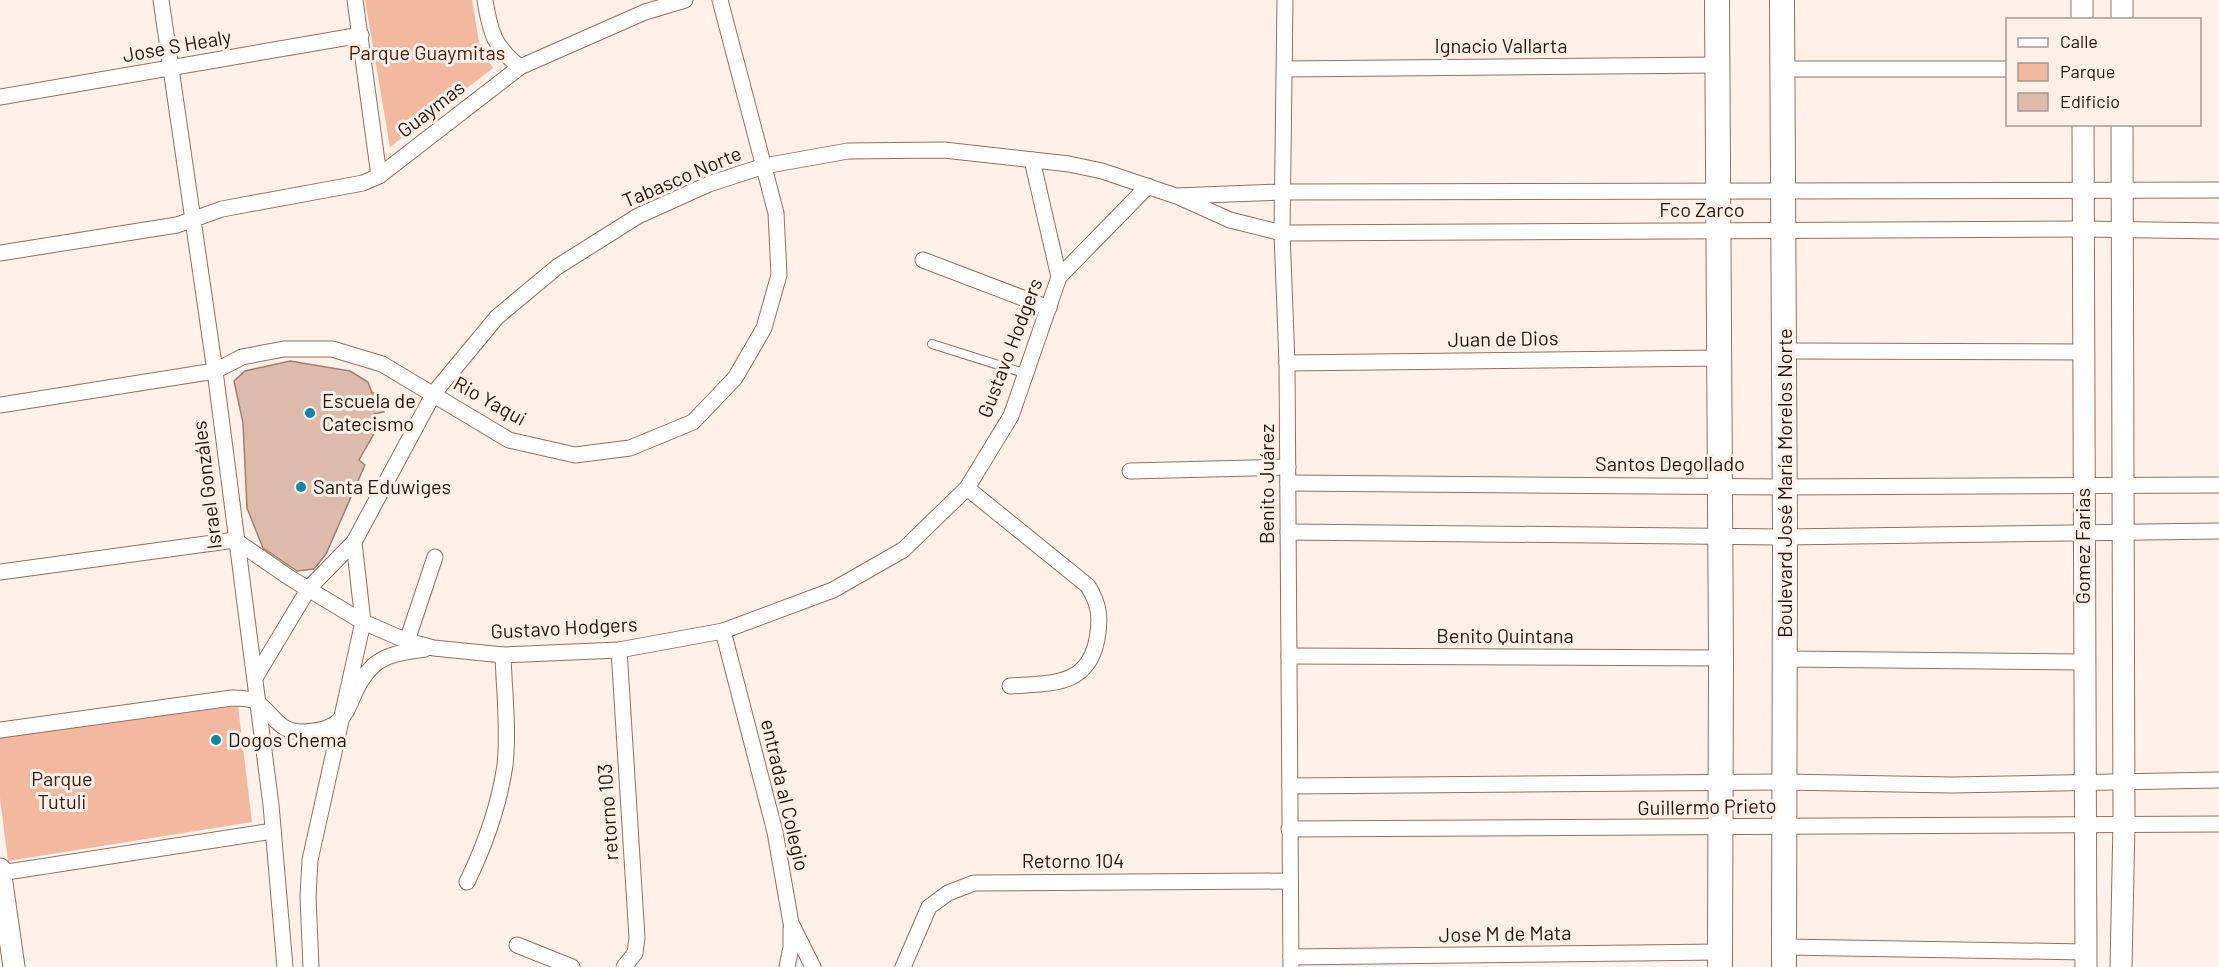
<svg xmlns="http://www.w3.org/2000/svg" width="2219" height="967" font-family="Barlow,sans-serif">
<rect width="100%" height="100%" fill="#fff0e9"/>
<g fill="#f3b99f">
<path d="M 365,0 L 472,0 L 480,48 L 493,68 L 390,147 Z"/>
<path d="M 238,706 L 252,822 L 8,861 L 0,798 L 0,736 Z"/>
</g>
<path fill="#debaaa" stroke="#a28071" stroke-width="1.5" d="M 290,361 L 350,371 L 368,382 L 372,393 L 380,393 L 384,412 L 374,414 L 376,430 L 359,460 L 365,465 L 326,554 L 314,569 L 297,571 L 263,548 L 247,508 L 243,423 L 234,381 L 245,371 Z"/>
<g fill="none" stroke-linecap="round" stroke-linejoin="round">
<g stroke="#927162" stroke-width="10">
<path id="lane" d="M 932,344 L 1027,374"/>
</g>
<g stroke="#927162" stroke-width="17">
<g id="street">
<path d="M 161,0 L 215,371 L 271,805 L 285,967"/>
<path d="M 355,0 L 379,176"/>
<path d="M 485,0 C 490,32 494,47 520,67"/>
<path d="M 1285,0 L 1282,233 L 1287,363 L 1291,967"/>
<path d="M 1285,69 L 1717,65"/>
<path d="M 1780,69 L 2008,69"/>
<path d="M 0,97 L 361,35"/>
<path d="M 1032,160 L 1059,277"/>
<path d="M 1181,198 L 1230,220 L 1282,233 L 2083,229 L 2219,231"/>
<path d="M 0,253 L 177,225 L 222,209 L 363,183 L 379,176 L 520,67 L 645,12 L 685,0"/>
<path d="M 923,260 L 1049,308"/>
<path d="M 1785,351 L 2083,352"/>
<path d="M 1287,363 L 1719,358"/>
<path d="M 0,405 L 215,371 L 242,357 L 284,349 L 332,349 L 382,364 L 509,440 L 575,455 L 630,448 L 693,422 L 735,378 L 764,328 L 779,275 L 776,213 L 720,0"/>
<path d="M 1130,471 L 1288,467"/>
<path d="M 1288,483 L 1785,487 L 2219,485"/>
<path d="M 967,488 L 1088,586 C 1099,604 1101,617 1097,639 C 1088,687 1051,683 1010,686"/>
<path d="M 1288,532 L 1785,537 L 2219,531"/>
<path d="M 235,540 L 290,578 L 363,622 L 407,641 L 434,648 L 503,655 L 619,650 L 723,631 L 833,590 L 903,550 L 967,488 L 1011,416 L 1059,277 L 1148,186"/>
<path d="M 0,572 L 235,540"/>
<path d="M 723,631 L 775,832 L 791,923 L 813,967"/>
<path d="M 407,641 L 435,557"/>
<path d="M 619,650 L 637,938 L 635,953 L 624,967"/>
<path d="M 1289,656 L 1721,658"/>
<path d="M 1785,659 L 2083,662"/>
<path d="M 255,678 L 309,588 L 354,542 L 434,393 L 497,317 L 557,267 L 638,216 L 709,184 L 764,166 L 848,151 L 944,150 L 1069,164 L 1102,171 L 1176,196 L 1282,192 L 2219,190"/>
<path d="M 0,730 L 232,698 C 239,698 252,698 258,703 C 274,715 279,732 302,732 C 359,731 342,695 373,666 C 387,653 407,652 425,649"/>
<path d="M 1290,786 L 1783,782 L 1952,785 L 2219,780"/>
<path d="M 1289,829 L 2219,824"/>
<path d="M 0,873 L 273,831"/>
<path d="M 467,882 C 485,845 499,806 505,765 C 509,730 504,690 503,655"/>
<path d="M 517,945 L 572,967"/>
<path d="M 1784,947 L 2085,952"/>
<path d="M 1291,957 L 1720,952"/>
<path d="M 311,967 L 308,897 L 310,860 L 363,622 L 354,542"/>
<path d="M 787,967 L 791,947 L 791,929"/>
<path d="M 903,967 L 929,907 L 948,893 L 974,883 L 1290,881"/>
</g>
</g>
<g stroke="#927162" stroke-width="23">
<g id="secondary">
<path d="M 2082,0 L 2082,20"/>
<path d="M 2122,0 L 2122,20"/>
<path d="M 2083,124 L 2086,967"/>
<path d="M 0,869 L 14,967"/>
<path d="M 2121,967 L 2124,823 L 2122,124"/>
</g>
</g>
<g stroke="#927162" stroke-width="26">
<g id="primary">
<path d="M 1717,0 L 1721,658 L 1720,967"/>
<path d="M 1782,0 L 1785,537 L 1784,967"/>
</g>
</g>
<use href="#lane" stroke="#fff" stroke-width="8"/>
<use href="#street" stroke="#fff" stroke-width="15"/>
<use href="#secondary" stroke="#fff" stroke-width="21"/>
<use href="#primary" stroke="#fff" stroke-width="24"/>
</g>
<g fill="#0b87aa" stroke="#fff0e9" stroke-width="2">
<circle cx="310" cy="413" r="6"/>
<circle cx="301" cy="487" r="6"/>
<circle cx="216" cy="740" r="6"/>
</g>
<g text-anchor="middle" stroke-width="6" stroke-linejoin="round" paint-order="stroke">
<g font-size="20" fill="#22150f" stroke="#fff0e9">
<text transform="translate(177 46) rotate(-10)" y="7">Jose S Healy</text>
<text x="1501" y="53">Ignacio Vallarta</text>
<text transform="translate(431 109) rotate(-38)" y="7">Guaymas</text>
<text transform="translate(682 177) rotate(-23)" y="7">Tabasco Norte</text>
<text x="1702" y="217">Fco Zarco</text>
<text transform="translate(1503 339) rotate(-1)" y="7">Juan de Dios</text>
<text transform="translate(1010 348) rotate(-69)" y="7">Gustavo Hodgers</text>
<text transform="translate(490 401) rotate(29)" y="7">Rio Yaqui</text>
<text x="1670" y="471">Santos Degollado</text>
<text transform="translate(1785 483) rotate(-90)" y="7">Boulevard José María Morelos Norte</text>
<text transform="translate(1267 484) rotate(-90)" y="7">Benito Juárez</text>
<text transform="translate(207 485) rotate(-97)" y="7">Israel Gonzáles</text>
<text transform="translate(2083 546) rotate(-90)" y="7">Gomez Farias</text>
<text transform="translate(564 628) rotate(-3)" y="7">Gustavo Hodgers</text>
<text x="1505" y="643">Benito Quintana</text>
<text transform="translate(785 795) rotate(77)" y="7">entrada al Colegio</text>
<text transform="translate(1707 807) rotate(-1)" y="7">Guillermo Prieto</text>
<text transform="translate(608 812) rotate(-94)" y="7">retorno 103</text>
<text x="1073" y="868">Retorno 104</text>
<text transform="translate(1505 934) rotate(-1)" y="7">Jose M de Mata</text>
</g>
<g font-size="20" fill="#491800" stroke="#fff0e9">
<text x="427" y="60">Parque Guaymitas</text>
<text x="62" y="786">Parque<tspan x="62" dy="23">Tutuli</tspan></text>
</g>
<g font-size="20" fill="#22150f" stroke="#fff0e9" text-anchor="start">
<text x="322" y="408">Escuela de<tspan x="322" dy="23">Catecismo</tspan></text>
<text x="313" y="494">Santa Eduwiges</text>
<text x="228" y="747">Dogos Chema</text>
</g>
</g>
<rect x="2006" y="18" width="195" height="108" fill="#fff0e9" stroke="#a79892" stroke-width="1.5"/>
<rect x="2018" y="38" width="30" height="9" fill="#ffffff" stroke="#a79892" stroke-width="1.5"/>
<text x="2060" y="48" font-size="18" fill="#22150f">Calle</text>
<rect x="2018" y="63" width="30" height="18" fill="#f3b99f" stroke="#a79892" stroke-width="1.5"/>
<text x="2060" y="78" font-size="18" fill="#22150f">Parque</text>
<rect x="2018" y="93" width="30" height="18" fill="#debaaa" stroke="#a79892" stroke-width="1.5"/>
<text x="2060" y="108" font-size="18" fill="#22150f">Edificio</text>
</svg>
